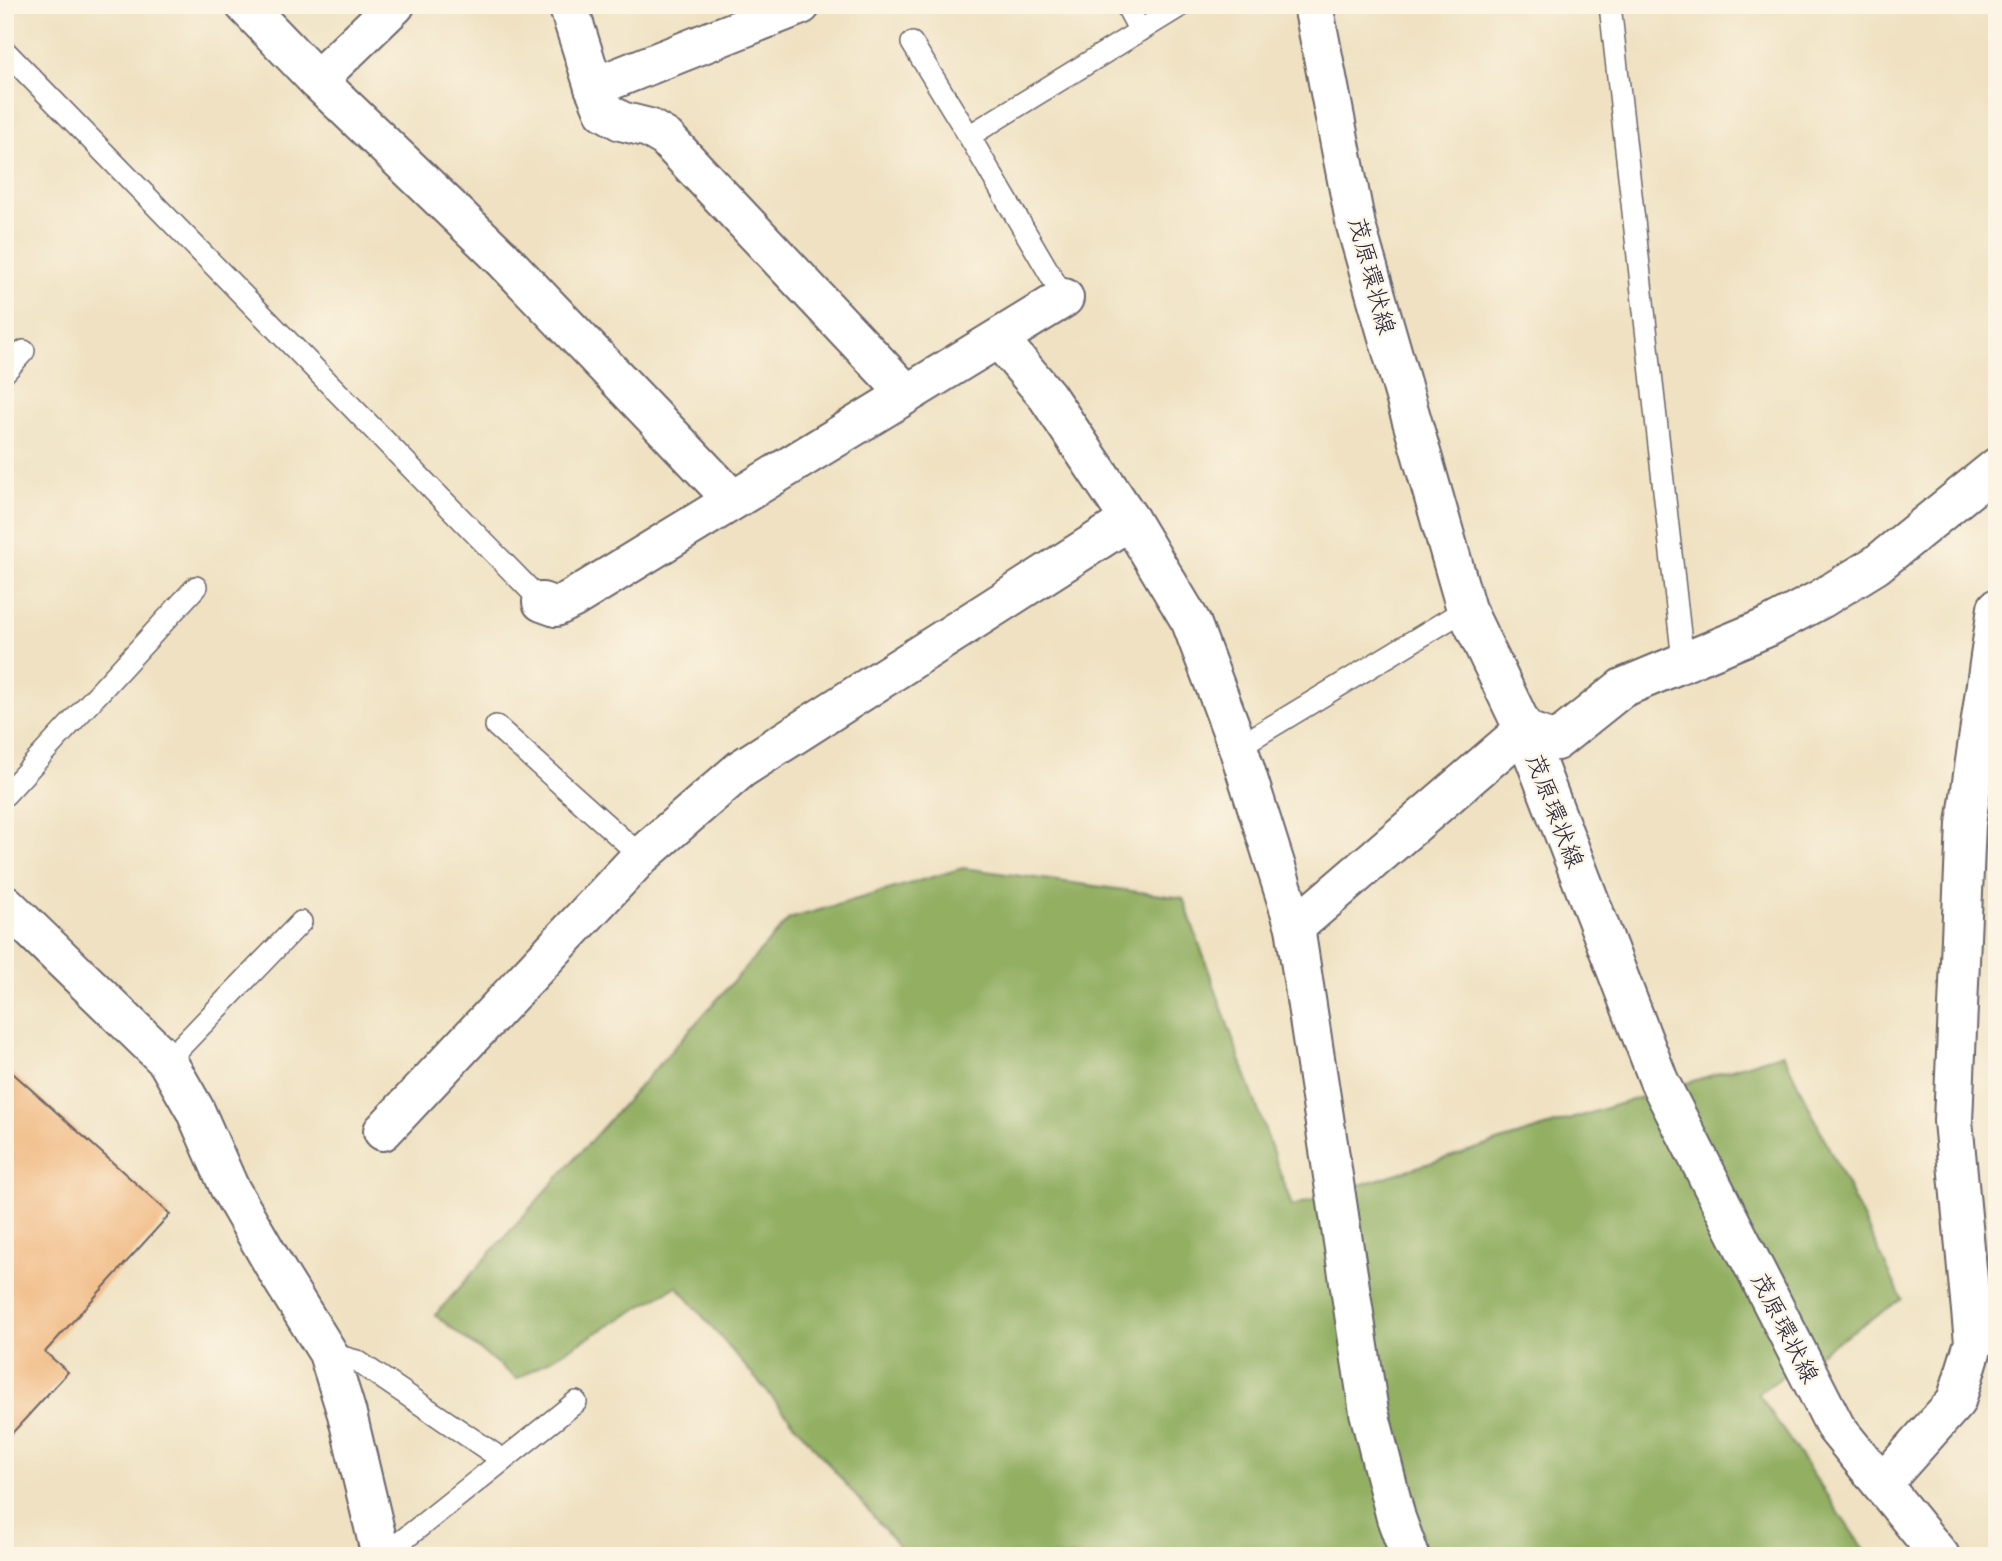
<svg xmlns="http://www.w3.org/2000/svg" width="2002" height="1561" font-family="'Gochi Hand','Klee One',sans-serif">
<rect width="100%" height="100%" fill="#fcf5e5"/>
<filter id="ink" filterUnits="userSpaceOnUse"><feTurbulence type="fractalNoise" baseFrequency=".0143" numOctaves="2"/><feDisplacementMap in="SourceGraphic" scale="14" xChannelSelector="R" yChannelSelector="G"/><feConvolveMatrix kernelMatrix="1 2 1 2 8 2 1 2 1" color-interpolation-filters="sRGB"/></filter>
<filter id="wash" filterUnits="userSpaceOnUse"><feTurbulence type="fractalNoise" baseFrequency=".00686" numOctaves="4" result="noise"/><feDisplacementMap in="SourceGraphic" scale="28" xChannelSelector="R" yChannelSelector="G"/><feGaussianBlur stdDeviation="1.57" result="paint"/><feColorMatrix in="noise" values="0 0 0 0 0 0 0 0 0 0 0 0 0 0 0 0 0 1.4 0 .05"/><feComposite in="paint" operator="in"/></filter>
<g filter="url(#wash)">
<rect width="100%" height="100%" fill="#efe1c1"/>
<path fill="#92af62" stroke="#5a684e" stroke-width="2" d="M 963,868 L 1183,898 L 1292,1206 L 1783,1053 L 1902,1299 L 1758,1393 L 1868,1556 L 907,1556 L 677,1286 L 517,1379 L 435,1315 L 789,919 Z"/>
<g id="blocks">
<path fill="#f0b77f" d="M 5,1066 L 170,1214 L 45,1352 L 68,1372 L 5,1441 Z"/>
</g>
</g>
<g filter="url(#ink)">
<use href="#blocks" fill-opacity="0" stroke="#6a656a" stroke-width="2"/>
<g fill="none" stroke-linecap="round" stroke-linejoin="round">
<g stroke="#6a656a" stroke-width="24">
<g id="lane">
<path d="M 1126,5 L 1140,31"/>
<path d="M 1610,5 L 1683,661"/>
<path d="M 912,43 L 969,136 L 1064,298"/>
<path d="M 5,51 L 542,602"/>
<path d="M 969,136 L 1182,5"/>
<path d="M 5,372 L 24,351"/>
<path d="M 496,726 L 641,856"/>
<path d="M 1238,747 L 1466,609"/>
<path d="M 5,795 L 196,587"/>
<path d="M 167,1061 L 301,922"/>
<path d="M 328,1353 L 357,1361 L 503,1460"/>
<path d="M 383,1556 L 576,1402"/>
</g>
</g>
<g stroke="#6a656a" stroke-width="42">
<g id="street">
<path d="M 245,5 L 317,80 L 502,258 L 733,500"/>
<path d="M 568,5 L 594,87 L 604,111 L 621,121 L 649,128 L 666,138 L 906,393"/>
<path d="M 317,80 L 395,5"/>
<path d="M 594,87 L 801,5"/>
<path d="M 999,339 L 1047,396 L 1130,520 L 1191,622 L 1238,747 L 1295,927 L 1369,1412 L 1396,1518 L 1410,1556"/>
<path d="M 542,602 L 556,607 L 572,599 L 1064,298"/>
<path d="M 5,904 L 167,1061 L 195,1110 L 229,1187 L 280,1276 L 328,1353 L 347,1414 L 381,1556"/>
<path d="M 1295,927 L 1524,730 L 1556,741 L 1622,688 L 1768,627 L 1821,599 L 1876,565 L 1997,467"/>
<path d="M 383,1131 L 641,856 L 741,769 L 1130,520"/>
</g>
</g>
<g stroke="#6a656a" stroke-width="42">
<g id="secondary">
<path d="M 1313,5 L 1356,226 L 1466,609 L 1524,730 L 1659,1081 L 1836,1428 L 1940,1556"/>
<path d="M 1882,1484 L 1956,1401 L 1974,1342 L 1953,1121 L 1966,824 L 1997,608"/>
</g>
</g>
<use href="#lane" stroke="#fff" stroke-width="21"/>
<use href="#street" stroke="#fff" stroke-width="38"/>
<use href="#secondary" stroke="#fff" stroke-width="38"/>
</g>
</g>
<g text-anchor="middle" stroke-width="5" stroke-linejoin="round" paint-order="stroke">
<g font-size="24" fill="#22223b" stroke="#fcf5e5">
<text transform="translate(1372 276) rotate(75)" y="8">茂原環状線</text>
<text transform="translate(1555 811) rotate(69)" y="8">茂原環状線</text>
<text transform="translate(1785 1328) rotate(63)" y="8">茂原環状線</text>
</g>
</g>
<rect width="2002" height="1561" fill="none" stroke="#fcf5e5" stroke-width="28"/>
</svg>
